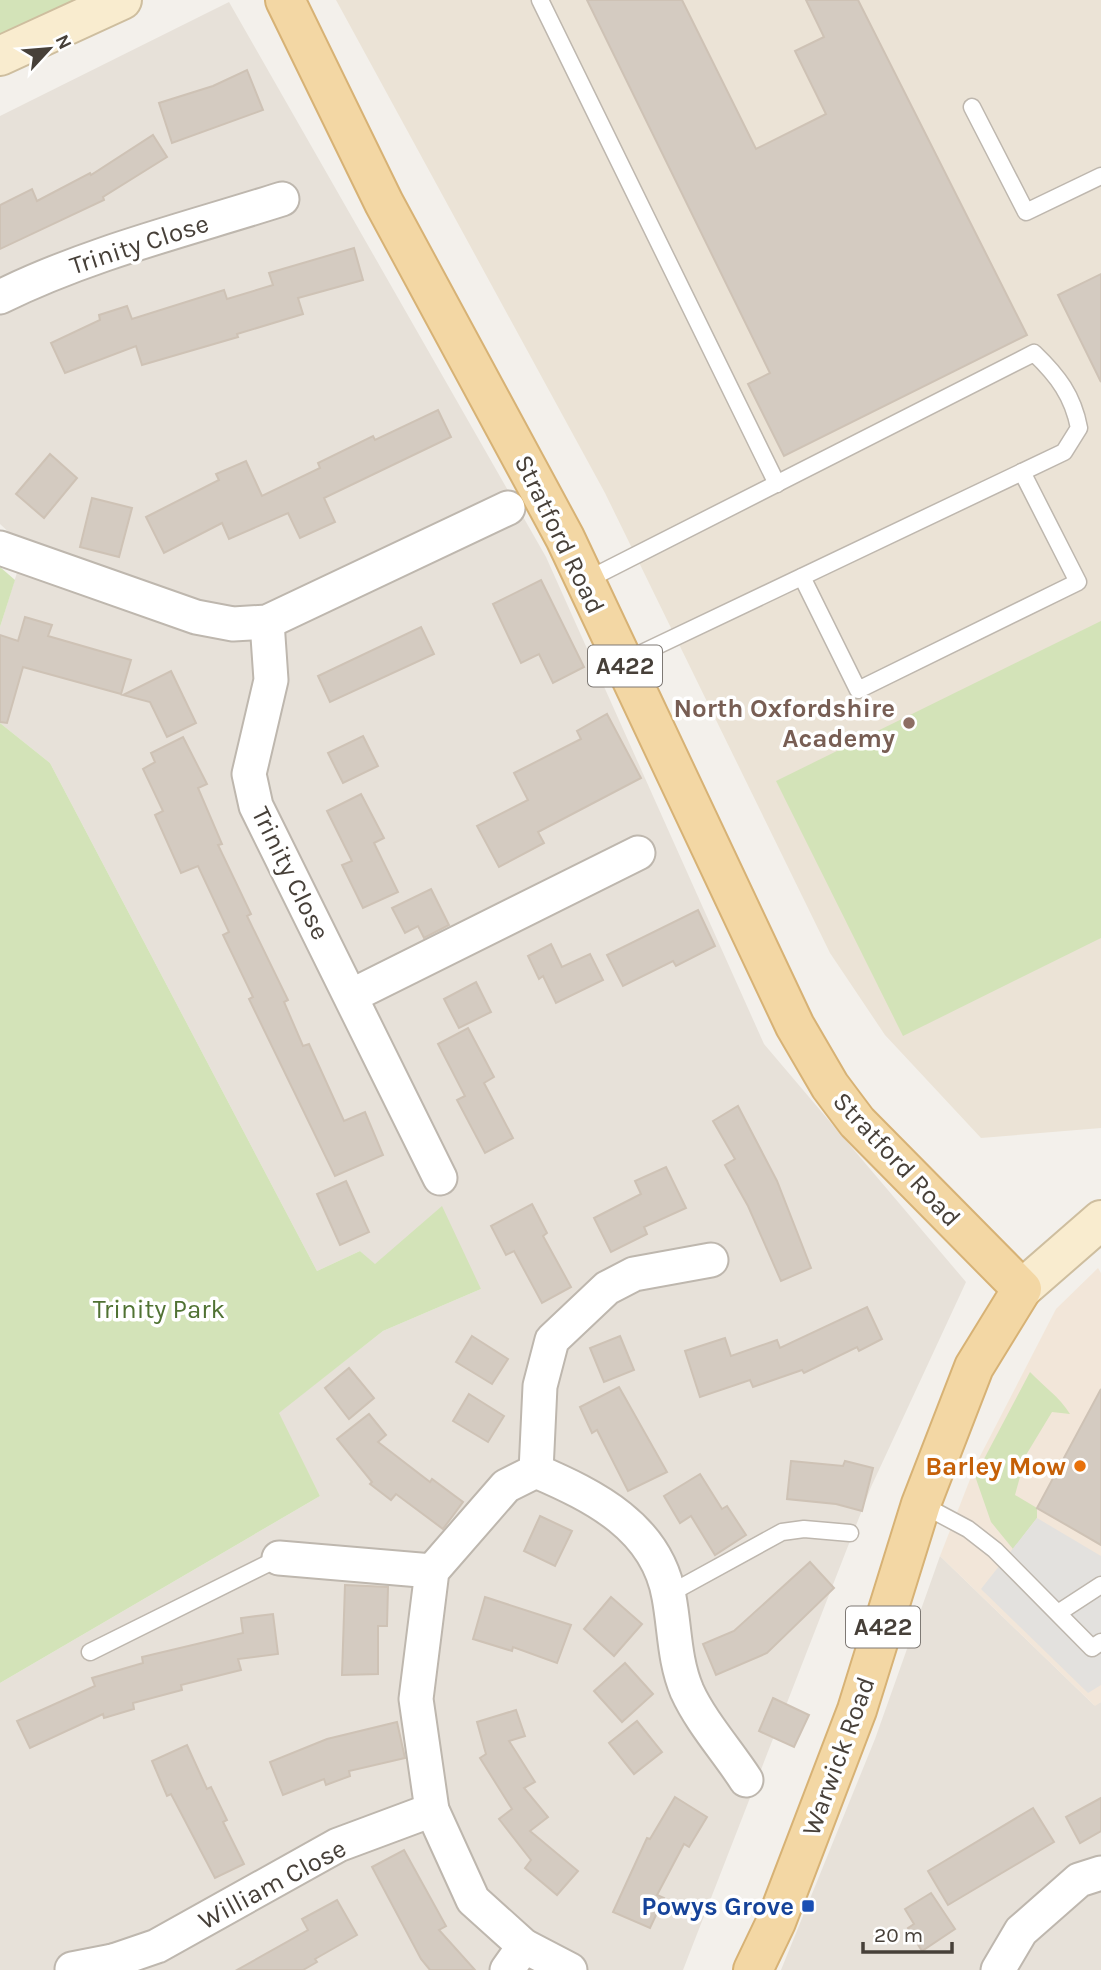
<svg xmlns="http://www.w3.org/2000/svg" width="1101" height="1970" font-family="Karla,sans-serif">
<rect width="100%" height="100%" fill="#f3f0eb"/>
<g fill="#e7e1d9">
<path d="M 229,2 L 546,557 L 764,1044 L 966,1282 L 871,1487 L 683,1970 L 0,1970 L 0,1683 L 320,1496 L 278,1413 L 383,1331 L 481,1289 L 374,1264 L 360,1251 L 317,1271 L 50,763 L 0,723 L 0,627 L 25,547 L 0,524 L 0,116 Z"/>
<path d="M 940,1556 L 1094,1705 L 1101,1702 L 1101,1970 L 781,1970 L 875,1739 Z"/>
</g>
<path fill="#f2e6d9" d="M 1098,1268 L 1101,1273 L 1101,1702 L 1095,1706 L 940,1556 L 976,1464 L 1056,1309 Z"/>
<path fill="#ebe3d6" d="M 336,0 L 1101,0 L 1101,1128 L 981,1138 L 885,1035 L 830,953 L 605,493 Z"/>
<g fill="#d3e3b8">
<path d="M 0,0 L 79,0 L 0,39 Z"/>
<path d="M 0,567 L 15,580 L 0,627 Z"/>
<path d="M 1101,621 L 1101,938 L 903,1036 L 776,781 Z"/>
<path d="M 0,723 L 50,763 L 317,1271 L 360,1251 L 375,1264 L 442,1206 L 481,1289 L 383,1331 L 279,1413 L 320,1496 L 0,1683 Z"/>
<path d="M 1030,1372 C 1044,1387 1059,1396 1070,1414 L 1052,1412 L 1026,1455 L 1015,1495 L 1037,1508 L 1037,1518 L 1013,1549 L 991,1522 L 975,1476 Z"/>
</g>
<path fill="#e3e1de" d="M 1037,1518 L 1101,1556 L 1101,1685 L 1088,1693 L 981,1589 Z"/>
<g fill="#d4cbc1" stroke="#cec2b5" stroke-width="2">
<path d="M 587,0 L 682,0 L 756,149 L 826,114 L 795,51 L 824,37 L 806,0 L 858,0 L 1027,335 L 784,456 L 748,384 L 770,373 Z"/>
<path d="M 247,70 L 263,110 L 172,143 L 159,103 L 213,86 Z"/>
<path d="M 153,135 L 167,157 L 103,197 L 104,200 L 0,249 L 0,205 L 32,189 L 37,201 L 90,173 L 91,175 Z"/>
<path d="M 354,248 L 363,280 L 298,298 L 303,314 L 237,334 L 238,337 L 142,365 L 136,346 L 65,373 L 51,343 L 100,320 L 99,315 L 127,306 L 132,319 L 224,290 L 227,299 L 273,285 L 269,273 Z"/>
<path d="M 1101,274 L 1101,382 L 1058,295 Z"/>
<path d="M 438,410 L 451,437 L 324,498 L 335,522 L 300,538 L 288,513 L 229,539 L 222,523 L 164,553 L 146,517 L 219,480 L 216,474 L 246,461 L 262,496 L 320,468 L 318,463 L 373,436 L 375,440 Z"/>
<path d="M 50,454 L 77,478 L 44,518 L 16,494 Z"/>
<path d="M 92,498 L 132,508 L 119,557 L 80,547 Z"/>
<path d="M 541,580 L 584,667 L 553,683 L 539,654 L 521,663 L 493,604 Z"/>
<path d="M 25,617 L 52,625 L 48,636 L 131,660 L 121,694 L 23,667 L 7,723 L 0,722 L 0,635 L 18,641 Z"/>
<path d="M 421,627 L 434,654 L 330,702 L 318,676 Z"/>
<path d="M 171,671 L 196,723 L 167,737 L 150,702 L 123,695 Z"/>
<path d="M 607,714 L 641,778 L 538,832 L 544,843 L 499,867 L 477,826 L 528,800 L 514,773 L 581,739 L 577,731 Z"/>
<path d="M 363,736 L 378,766 L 343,783 L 328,753 Z"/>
<path d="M 183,737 L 207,784 L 198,788 L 222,844 L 218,845 L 251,914 L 247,916 L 288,1000 L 284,1002 L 303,1046 L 309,1044 L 344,1121 L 365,1112 L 383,1155 L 335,1176 L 249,999 L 253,997 L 223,935 L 229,932 L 198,866 L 181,873 L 155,815 L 163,811 L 143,769 L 155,762 L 151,753 Z"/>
<path d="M 361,794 L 384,838 L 374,843 L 398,892 L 363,908 L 342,865 L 352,861 L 327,811 Z"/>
<path d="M 431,889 L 449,925 L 424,938 L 418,926 L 405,933 L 392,908 Z"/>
<path d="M 698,910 L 715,946 L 676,966 L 673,961 L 623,986 L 607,955 Z"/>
<path d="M 551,944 L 562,967 L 590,954 L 603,980 L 556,1003 L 543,976 L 539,979 L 528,956 Z"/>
<path d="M 476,982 L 491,1012 L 459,1028 L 444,999 Z"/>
<path d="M 468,1028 L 494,1077 L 484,1083 L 513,1138 L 485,1153 L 457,1100 L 465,1096 L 438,1044 Z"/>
<path d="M 738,1106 L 777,1181 L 811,1268 L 781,1281 L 748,1206 L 725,1165 L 735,1159 L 713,1121 Z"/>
<path d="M 666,1167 L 686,1208 L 644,1227 L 647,1234 L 611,1252 L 594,1218 L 641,1194 L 635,1181 Z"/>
<path d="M 346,1181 L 369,1232 L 340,1245 L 317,1194 Z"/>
<path d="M 532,1204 L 547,1233 L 543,1236 L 571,1287 L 542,1303 L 514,1251 L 506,1255 L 491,1226 Z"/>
<path d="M 867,1307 L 882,1339 L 859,1351 L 857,1347 L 804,1373 L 802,1370 L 753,1387 L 750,1380 L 700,1397 L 685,1351 L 725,1338 L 731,1356 L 777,1340 L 780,1348 Z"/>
<path d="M 472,1336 L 508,1359 L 492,1384 L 456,1362 Z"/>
<path d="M 620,1336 L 634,1370 L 604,1382 L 590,1348 Z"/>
<path d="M 349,1368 L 374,1398 L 349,1419 L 325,1388 Z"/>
<path d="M 619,1387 L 667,1472 L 628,1491 L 597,1430 L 592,1433 L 580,1407 Z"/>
<path d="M 1101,1389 L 1101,1545 L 1037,1508 Z"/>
<path d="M 469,1394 L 504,1416 L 488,1442 L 453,1421 Z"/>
<path d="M 369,1414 L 386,1435 L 378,1442 L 430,1482 L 432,1479 L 463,1502 L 443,1529 L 396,1494 L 391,1500 L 370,1484 L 372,1482 L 337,1439 Z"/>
<path d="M 791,1461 L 843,1466 L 845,1461 L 873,1468 L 862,1511 L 836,1504 L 787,1499 Z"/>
<path d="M 700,1474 L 722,1509 L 727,1506 L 746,1535 L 715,1555 L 691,1516 L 680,1523 L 664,1496 Z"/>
<path d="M 540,1516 L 572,1531 L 555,1566 L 524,1551 Z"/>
<path d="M 810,1562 L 834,1588 L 767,1653 L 716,1675 L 703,1644 L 734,1631 Z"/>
<path d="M 345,1585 L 388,1587 L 387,1626 L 378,1626 L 378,1674 L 342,1675 Z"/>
<path d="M 485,1597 L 571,1625 L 557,1663 L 513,1647 L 512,1651 L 473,1639 Z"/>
<path d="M 611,1597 L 642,1624 L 614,1656 L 584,1629 Z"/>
<path d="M 273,1614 L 278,1654 L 238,1659 L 241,1670 L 181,1685 L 182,1690 L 133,1703 L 134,1709 L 104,1718 L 103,1714 L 30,1748 L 17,1721 L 95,1686 L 92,1678 L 143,1663 L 142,1657 L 243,1633 L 241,1618 Z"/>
<path d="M 625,1663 L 653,1694 L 622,1722 L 594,1691 Z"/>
<path d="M 773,1698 L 809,1715 L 794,1747 L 759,1731 Z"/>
<path d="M 516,1710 L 525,1736 L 509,1741 L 535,1782 L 524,1788 L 548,1817 L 530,1831 L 578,1871 L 557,1895 L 525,1868 L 531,1860 L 499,1819 L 512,1809 L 480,1758 L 486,1754 L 477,1722 Z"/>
<path d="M 637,1721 L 662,1752 L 634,1774 L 609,1743 Z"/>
<path d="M 397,1722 L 405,1758 L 349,1771 L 350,1776 L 326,1785 L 324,1779 L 283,1795 L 270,1762 L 327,1739 Z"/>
<path d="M 187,1745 L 207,1789 L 211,1787 L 227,1820 L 223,1822 L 244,1864 L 215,1878 L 171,1794 L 167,1796 L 152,1761 Z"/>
<path d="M 675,1797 L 707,1817 L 689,1847 L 684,1844 L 657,1895 L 664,1898 L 650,1928 L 613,1912 L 647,1838 L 650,1839 Z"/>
<path d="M 1101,1798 L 1101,1831 L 1080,1843 L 1066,1817 Z"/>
<path d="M 1033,1808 L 1054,1842 L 948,1905 L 928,1871 Z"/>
<path d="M 404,1850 L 446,1926 L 439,1930 L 475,1970 L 430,1970 L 421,1959 L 372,1867 Z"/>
<path d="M 931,1893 L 955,1929 L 922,1951 L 908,1928 L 914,1924 L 905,1909 Z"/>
<path d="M 337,1900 L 357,1935 L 315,1959 L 317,1962 L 303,1970 L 237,1970 L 308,1930 L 302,1919 Z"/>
</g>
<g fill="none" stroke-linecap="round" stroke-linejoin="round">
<g stroke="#beb7ae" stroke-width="19">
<g id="lane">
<path d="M 540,0 L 777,484"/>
<path d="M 972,107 L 1026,212 L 1101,176"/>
<path d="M 802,577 L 858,690 L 1078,582 L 1022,472"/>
<path d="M 585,581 L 1034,353 C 1058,376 1073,396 1079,428 L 1064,452 L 623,662"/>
<path d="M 921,1504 L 968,1529 L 995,1550 L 1092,1648 L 1101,1642"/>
<path d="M 669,1594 L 782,1532 L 804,1529 L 850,1533"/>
<path d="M 1058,1613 L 1101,1585"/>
<path d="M 90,1652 L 279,1558"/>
</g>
</g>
<g stroke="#beb7ae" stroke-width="37">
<g id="street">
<path d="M 0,297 C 89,253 188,229 282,199"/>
<path d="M 0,548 L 196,617 L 233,624 L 267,622 L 508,508"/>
<path d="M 267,622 L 271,680 L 249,774 L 256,806 L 440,1178"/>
<path d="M 351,996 L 638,853"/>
<path d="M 536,1471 C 594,1496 657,1527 669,1597 C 675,1629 674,1660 687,1691 C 701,1722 728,1752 746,1780"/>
<path d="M 279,1558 L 432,1571"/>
<path d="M 72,1969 L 113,1961"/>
<path d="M 115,1970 L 113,1961 L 157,1946 L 338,1845 L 432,1810"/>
<path d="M 507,1970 L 524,1946"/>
<path d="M 570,1970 L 524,1946 L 473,1900 L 432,1810 L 416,1699 L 432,1571 L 506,1486 L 536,1471 L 540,1386 L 552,1340 L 607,1288 L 634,1274 L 711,1260"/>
<path d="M 998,1970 L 1021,1931 L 1079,1880 L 1101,1873"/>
</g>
</g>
<g stroke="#cebe9f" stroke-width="42">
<g id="secondary">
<path d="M 0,56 L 122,0"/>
<path d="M 1022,1289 L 1101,1220"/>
</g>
</g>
<g stroke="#d7b275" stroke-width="42">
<path id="primary" d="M 285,0 L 384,203 L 565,538 L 795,1026 L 830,1086 L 857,1122 L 1022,1289 L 974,1367 L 921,1504 L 857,1710 L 776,1922 L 753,1970"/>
</g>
<use href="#lane" stroke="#fff" stroke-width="16"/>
<use href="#street" stroke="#fff" stroke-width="33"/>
<use href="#secondary" stroke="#f9eccf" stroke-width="38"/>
<use href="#primary" stroke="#f3d7a4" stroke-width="38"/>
</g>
<circle fill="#8d6e63" stroke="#fff" stroke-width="2.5" cx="909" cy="723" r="7"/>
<circle fill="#e8710a" stroke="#fff" stroke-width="2.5" cx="1080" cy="1466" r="7"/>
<rect fill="#1a4fb4" stroke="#fff" stroke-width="2.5" x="801" y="1899" width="14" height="14" rx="3.5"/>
<g text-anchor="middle" stroke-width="7" stroke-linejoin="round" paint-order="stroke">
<g fill="#fff" stroke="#7e7974" stroke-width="2">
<rect x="588" y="645.5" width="74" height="41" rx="5"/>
<rect x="846" y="1606.5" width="74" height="41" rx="5"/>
</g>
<g font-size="24" font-weight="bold" fill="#474039">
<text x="625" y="674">A422</text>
<text x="883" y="1635">A422</text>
</g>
<g font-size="26" fill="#474039" stroke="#fff">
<text transform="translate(139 244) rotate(-18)" y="9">Trinity Close</text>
<text transform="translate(560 534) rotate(64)" y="9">Stratford Road</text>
<text transform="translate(291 873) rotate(64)" y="9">Trinity Close</text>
<text transform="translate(897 1159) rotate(47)" y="9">Stratford Road</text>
<text transform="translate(838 1756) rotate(-70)" y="9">Warwick Road</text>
<text transform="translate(272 1884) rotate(-28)" y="9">William Close</text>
</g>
<g font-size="26" font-weight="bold" fill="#785e54" stroke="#fff" text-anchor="end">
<text x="895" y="717">North Oxfordshire<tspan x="895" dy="30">Academy</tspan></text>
</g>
<g font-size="26" fill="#507233" stroke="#fff">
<text x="159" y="1318">Trinity Park</text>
</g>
<g font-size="26" font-weight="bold" fill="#c56008" stroke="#fff" text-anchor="end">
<text x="1066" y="1475">Barley Mow</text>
</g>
<g font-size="26" font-weight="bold" fill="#164399" stroke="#fff" text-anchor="end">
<text x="794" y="1915">Powys Grove</text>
</g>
</g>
<g transform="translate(49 49) rotate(64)" stroke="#ffffff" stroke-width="5" paint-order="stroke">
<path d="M0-5L12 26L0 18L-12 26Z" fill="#474039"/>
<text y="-10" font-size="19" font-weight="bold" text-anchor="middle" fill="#474039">N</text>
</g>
<path d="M863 1942v10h89v-10" fill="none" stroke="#474039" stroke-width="3.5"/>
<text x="874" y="1942" font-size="21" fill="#474039" stroke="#ffffff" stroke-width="5" paint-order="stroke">20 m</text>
</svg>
